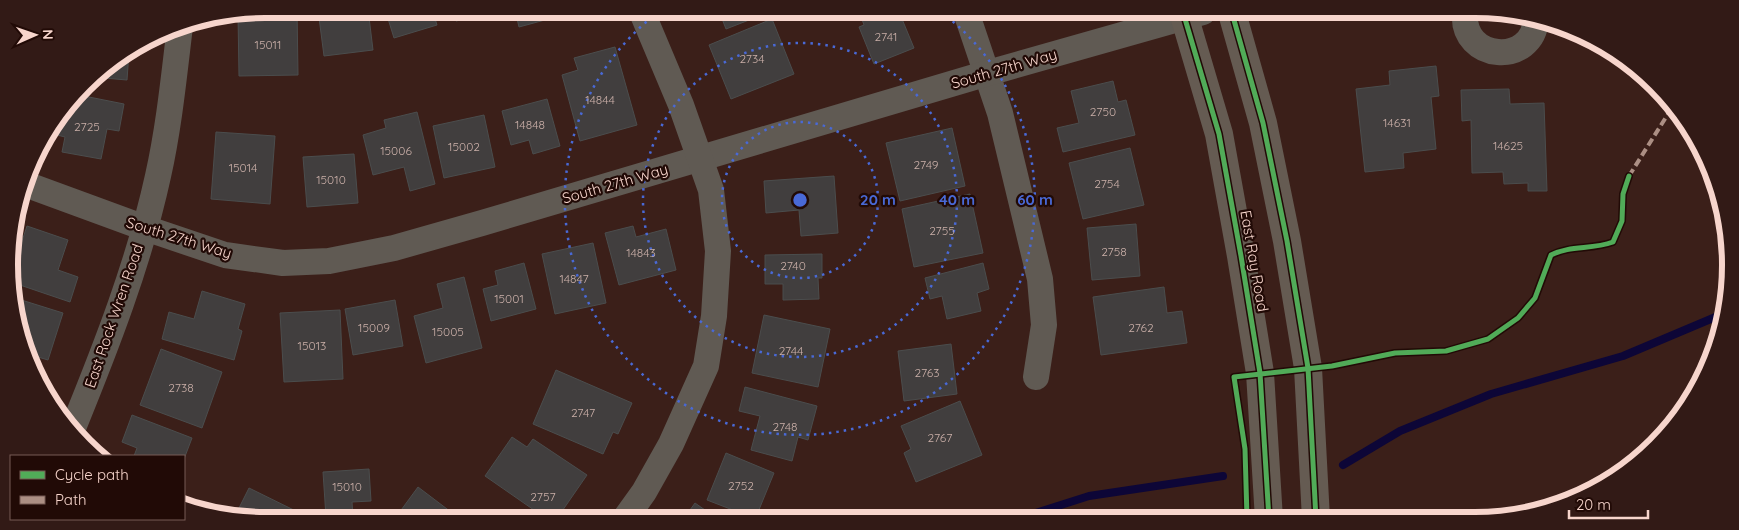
<svg xmlns="http://www.w3.org/2000/svg" width="1739" height="530" font-family="Quicksand,sans-serif">
<rect width="100%" height="100%" fill="#3b1f19"/>
<g fill="none" stroke-linecap="round" stroke-linejoin="round">
<g stroke="#0d0637" stroke-width="8">
<path d="M 1343,465 L 1400,431 L 1491,394 L 1623,356 L 1725,313"/>
<path d="M 1020,518 L 1089,496 L 1223,476"/>
</g>
</g>
<g fill="#413e3e" stroke="#4b4d4d">
<path d="M 265,9 L 297,9 L 298,75 L 239,76 L 238,14 Z"/>
<path d="M 368,9 L 373,50 L 324,56 L 318,10 Z"/>
<path d="M 385,9 L 432,9 L 437,25 L 394,38 Z"/>
<path d="M 453,9 L 503,10 L 504,10 L 456,21 Z"/>
<path d="M 515,10 L 578,10 L 578,11 L 519,27 Z"/>
<path d="M 719,11 L 766,11 L 767,13 L 726,29 Z"/>
<path d="M 859,11 L 913,11 L 914,14 L 902,19 L 914,48 L 874,64 L 859,27 L 864,25 Z"/>
<path d="M 1029,12 L 1044,12 L 1031,17 Z"/>
<path d="M 772,19 L 794,74 L 731,99 L 709,45 Z"/>
<path d="M 615,47 L 637,125 L 580,141 L 562,75 L 578,70 L 574,58 Z"/>
<path d="M 129,52 L 127,80 L 92,77 L 96,73 Z"/>
<path d="M 1436,66 L 1439,96 L 1431,97 L 1436,149 L 1403,153 L 1404,168 L 1365,172 L 1356,89 L 1390,85 L 1389,71 Z"/>
<path d="M 1113,81 L 1118,102 L 1126,100 L 1135,135 L 1063,152 L 1057,128 L 1079,123 L 1071,91 Z"/>
<path d="M 1509,89 L 1510,104 L 1544,103 L 1547,191 L 1528,191 L 1528,183 L 1504,184 L 1503,172 L 1472,173 L 1471,120 L 1462,121 L 1461,90 Z"/>
<path d="M 79,95 L 124,104 L 119,131 L 107,129 L 101,159 L 62,152 L 65,137 L 53,134 L 55,126 L 66,111 L 68,112 Z"/>
<path d="M 547,99 L 560,146 L 533,154 L 529,140 L 511,145 L 502,111 Z"/>
<path d="M 417,112 L 435,184 L 410,191 L 404,167 L 373,175 L 363,135 L 386,128 L 384,120 Z"/>
<path d="M 484,115 L 495,167 L 444,178 L 433,126 Z"/>
<path d="M 952,128 L 965,186 L 900,201 L 886,143 Z"/>
<path d="M 216,132 L 275,136 L 270,204 L 211,199 Z"/>
<path d="M 1130,148 L 1144,205 L 1083,219 L 1069,163 Z"/>
<path d="M 354,154 L 358,203 L 307,207 L 303,157 Z"/>
<path d="M 834,176 L 838,233 L 801,236 L 799,210 L 766,213 L 764,181 Z"/>
<path d="M 970,194 L 983,253 L 914,267 L 902,209 Z"/>
<path d="M 1136,224 L 1140,276 L 1092,280 L 1087,228 Z"/>
<path d="M 27,226 L 68,240 L 58,270 L 78,277 L 70,302 L 14,283 L 12,251 L 18,253 Z"/>
<path d="M 633,226 L 636,237 L 666,229 L 676,270 L 619,285 L 605,233 Z"/>
<path d="M 593,243 L 606,303 L 555,314 L 542,254 Z"/>
<path d="M 822,254 L 822,278 L 818,278 L 819,299 L 783,300 L 783,284 L 765,284 L 765,255 Z"/>
<path d="M 524,263 L 536,309 L 491,321 L 483,289 L 498,285 L 495,271 Z"/>
<path d="M 983,263 L 989,289 L 977,293 L 981,311 L 947,319 L 942,296 L 930,299 L 925,278 Z"/>
<path d="M 464,277 L 482,348 L 426,363 L 414,316 L 443,308 L 437,284 Z"/>
<path d="M 1164,287 L 1167,313 L 1182,311 L 1187,343 L 1101,355 L 1093,297 Z"/>
<path d="M 202,291 L 245,304 L 238,329 L 242,331 L 234,360 L 162,339 L 169,312 L 194,319 Z"/>
<path d="M 15,298 L 63,313 L 48,360 L 28,354 L 17,331 Z"/>
<path d="M 395,300 L 403,346 L 353,355 L 345,309 Z"/>
<path d="M 340,310 L 343,379 L 284,382 L 280,313 Z"/>
<path d="M 764,315 L 830,329 L 818,387 L 752,373 Z"/>
<path d="M 951,344 L 957,394 L 904,401 L 898,351 Z"/>
<path d="M 161,349 L 222,372 L 202,428 L 140,405 Z"/>
<path d="M 34,367 L 41,370 L 38,377 Z"/>
<path d="M 556,370 L 632,403 L 618,434 L 613,432 L 603,454 L 533,424 Z"/>
<path d="M 745,387 L 817,406 L 808,440 L 798,437 L 792,461 L 751,450 L 760,416 L 739,411 Z"/>
<path d="M 960,401 L 982,455 L 916,482 L 904,453 L 911,449 L 901,426 Z"/>
<path d="M 132,415 L 192,438 L 184,459 L 184,456 L 134,456 L 137,448 L 122,442 Z"/>
<path d="M 512,437 L 527,447 L 533,439 L 587,475 L 558,517 L 544,517 L 485,476 Z"/>
<path d="M 726,453 L 774,473 L 756,517 L 751,517 L 707,500 Z"/>
<path d="M 369,469 L 371,501 L 352,502 L 353,517 L 326,517 L 323,472 Z"/>
<path d="M 418,487 L 455,515 L 454,517 L 396,517 Z"/>
<path d="M 249,488 L 306,516 L 235,516 Z"/>
<path d="M 695,503 L 715,517 L 685,517 Z"/>
</g>
<g fill="none" stroke-linecap="round" stroke-linejoin="round">
<g stroke="#605a53" stroke-width="26">
<path d="M 966,12 L 1000,113 L 1040,279 L 1044,325 L 1036,377"/>
<path d="M 1465,13 C 1461,61 1533,67 1536,19"/>
<path d="M 25,184 L 145,228 L 225,255 L 283,263 L 329,261 L 394,248 L 482,223 L 988,73 L 1203,12"/>
<path d="M 73,428 C 106,347 139,263 158,176 C 169,127 174,76 180,26"/>
<path d="M 626,517 L 644,492 L 671,444 L 706,366 L 714,316 L 718,251 L 711,190 L 681,105 L 641,10"/>
</g>
<g stroke="#655b52" stroke-width="28">
<path d="M 1183,12 L 1219,134 L 1241,256 L 1260,373 L 1269,519"/>
<path d="M 1232,13 L 1263,123 L 1287,241 L 1308,368 L 1316,519"/>
</g>
<path stroke="#ac8f84" stroke-width="4" stroke-dasharray="8 4" stroke-linecap="butt" d="M 1629,176 L 1668,114 L 1673,109"/>
<g stroke="#210a06" stroke-width="8">
<g id="cycleway">
<path d="M 1183,12 L 1219,134 L 1241,256 L 1260,373 L 1269,519"/>
<path d="M 1232,13 L 1263,123 L 1287,241 L 1308,368 L 1316,519"/>
<path d="M 1247,518 L 1245,449 L 1234,377 L 1332,366 L 1395,353 L 1446,351 L 1488,339 L 1518,318 L 1535,298 L 1551,255 C 1571,245 1591,250 1613,242 L 1622,221 L 1623,194 L 1629,176"/>
</g>
</g>
<use href="#cycleway" stroke="#51ab58" stroke-width="5"/>
</g>
<g fill="none" stroke="#4969d6" stroke-width="2.5" stroke-dasharray="2.5 5">
<circle cx="800" cy="200" r="78"/>
<circle cx="800" cy="200" r="157"/>
<path d="M941 12A235 235 0 1 1 660 11"/>
</g>
<g text-anchor="middle" stroke-width="4.5" stroke-linejoin="round" paint-order="stroke">
<g font-size="12" fill="#caafa8">
<text x="886" y="41">2741</text>
<text x="268" y="49">15011</text>
<text x="752" y="63">2734</text>
<text x="600" y="104">14844</text>
<text x="1103" y="116">2750</text>
<text x="1397" y="127">14631</text>
<text x="530" y="129">14848</text>
<text x="87" y="131">2725</text>
<text x="1508" y="150">14625</text>
<text x="464" y="151">15002</text>
<text x="396" y="155">15006</text>
<text x="926" y="169">2749</text>
<text x="243" y="172">15014</text>
<text x="331" y="184">15010</text>
<text x="1107" y="188">2754</text>
<text x="942" y="235">2755</text>
<text x="1114" y="256">2758</text>
<text x="641" y="257">14843</text>
<text x="793" y="270">2740</text>
<text x="574" y="283">14847</text>
<text x="509" y="303">15001</text>
<text x="374" y="332">15009</text>
<text x="1141" y="332">2762</text>
<text x="448" y="336">15005</text>
<text x="312" y="350">15013</text>
<text x="791" y="355">2744</text>
<text x="927" y="377">2763</text>
<text x="181" y="392">2738</text>
<text x="583" y="417">2747</text>
<text x="785" y="431">2748</text>
<text x="940" y="442">2767</text>
<text x="741" y="490">2752</text>
<text x="347" y="491">15010</text>
<text x="543" y="501">2757</text>
</g>
<g font-size="15" fill="#f7d5cc" stroke="#210a06">
<text transform="translate(1004 69) rotate(-16)" y="5">South 27th Way</text>
<text transform="translate(615 184) rotate(-16)" y="5">South 27th Way</text>
<text transform="translate(179 238) rotate(17)" y="5">South 27th Way</text>
<text transform="translate(1254 261) rotate(80)" y="5">East Ray Road</text>
<text transform="translate(114 316) rotate(-71)" y="5">East Rock Wren Road</text>
</g>
</g>
<path d="M0 0H1739V530H0ZM265 18H1475A247 247 0 0 1 1722 265V265A247 247 0 0 1 1475 512H265A247 247 0 0 1 18 265V265A247 247 0 0 1 265 18Z" fill="#321a16" fill-rule="evenodd"/>
<path fill="none" stroke="#f7d5cc" stroke-width="6" d="M265 18H1475A247 247 0 0 1 1722 265V265A247 247 0 0 1 1475 512H265A247 247 0 0 1 18 265V265A247 247 0 0 1 265 18Z"/>
<circle cx="800" cy="200" r="8" fill="#4969d6" stroke="#210a06" stroke-width="2.5"/>
<g font-size="15" text-anchor="middle" font-weight="bold" fill="#4969d6" stroke="#210a06" stroke-width="4.5" stroke-linejoin="round" paint-order="stroke">
<text x="878" y="205">20 m</text>
<text x="957" y="205">40 m</text>
<text x="1035" y="205">60 m</text>
</g>
<rect x="10" y="455" width="175" height="65" fill="#210a06" stroke="#775b55"/>
<rect x="20" y="471" width="25" height="8" fill="#51ab58" stroke="#775b55"/>
<text x="55" y="480" font-size="15" fill="#f7d5cc">Cycle path</text>
<rect x="20" y="496" width="25" height="8" fill="#ac8f84" stroke="#775b55"/>
<text x="55" y="505" font-size="15" fill="#f7d5cc">Path</text>
<g transform="translate(35 35) rotate(88)" stroke="#210a06" stroke-width="4" paint-order="stroke">
<path d="M0-4L9 19L0 12L-9 19Z" fill="#f7d5cc"/>
<text y="-8" font-size="14" font-weight="bold" text-anchor="middle" fill="#f7d5cc">N</text>
</g>
<path d="M1569 510v8h79v-8" fill="none" stroke="#f7d5cc" stroke-width="2.5"/>
<text x="1576" y="510" font-size="15" fill="#f7d5cc" stroke="#210a06" stroke-width="4" paint-order="stroke">20 m</text>
</svg>
